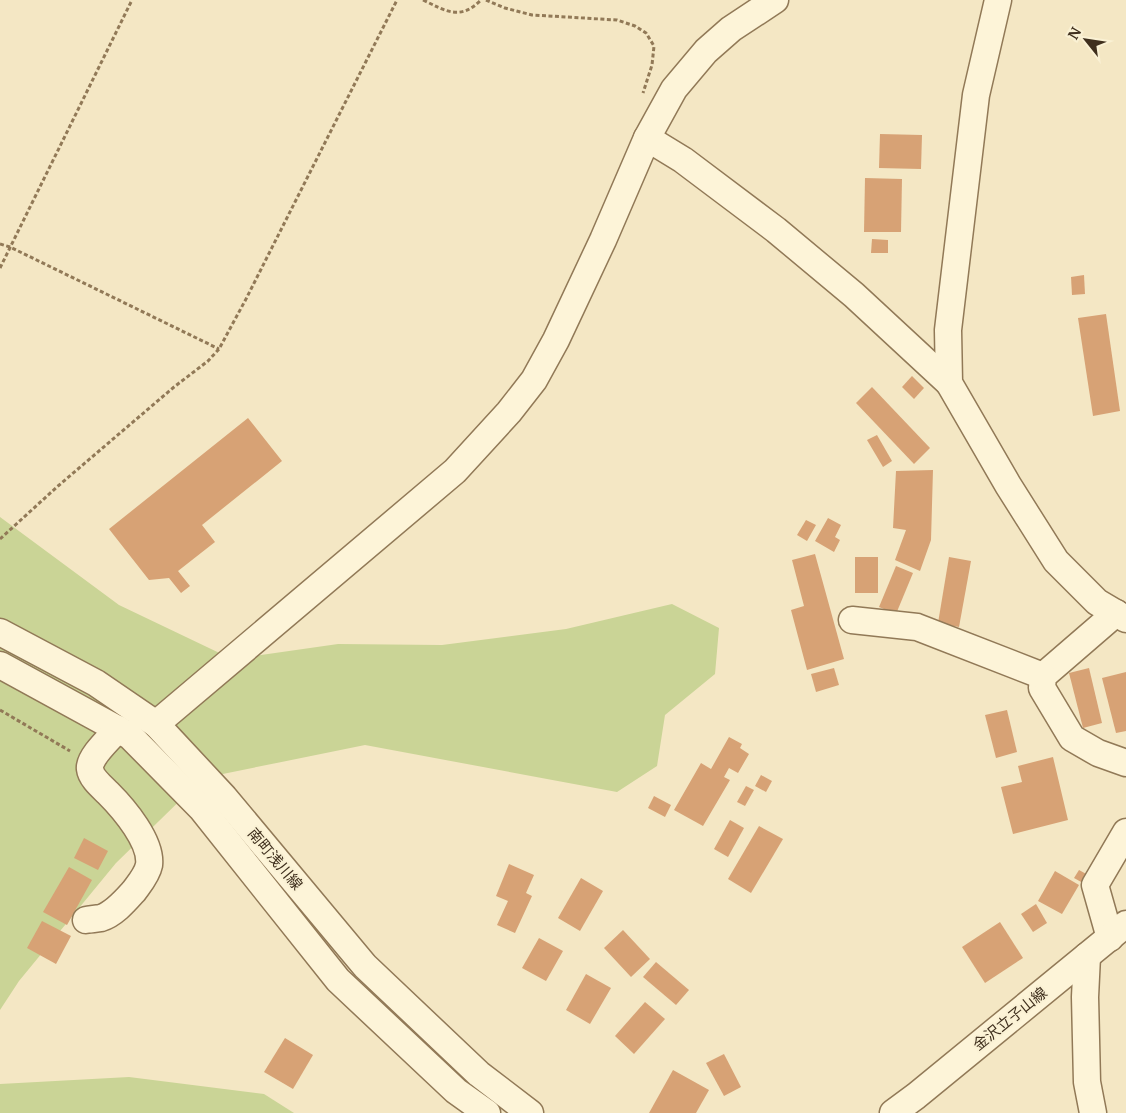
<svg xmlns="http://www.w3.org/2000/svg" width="1126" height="1113" font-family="Merriweather,'Noto Sans JP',serif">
<rect width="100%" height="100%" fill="#f4e7c4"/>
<g fill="#cad496">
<path d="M 0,517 L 119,605 L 232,659 L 338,644 L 442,645 L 566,629 L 672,604 L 719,628 L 715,674 L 665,715 L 657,766 L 617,792 L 365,745 L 203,778 L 116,863 L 19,981 L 0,1010 Z"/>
<path d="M 129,1077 L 264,1094 L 294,1113 L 0,1113 L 0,1084 Z"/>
</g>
<g fill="#d7a275">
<path d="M 880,134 L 922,135 L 921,169 L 879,168 Z"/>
<path d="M 865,178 L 902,179 L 901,232 L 864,232 Z"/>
<path d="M 872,239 L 888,240 L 888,253 L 871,253 Z"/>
<path d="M 1084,275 L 1085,294 L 1072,295 L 1071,277 Z"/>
<path d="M 1106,314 L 1120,411 L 1093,416 L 1078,318 Z"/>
<path d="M 912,376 L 924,388 L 914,399 L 902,387 Z"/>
<path d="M 872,387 L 930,448 L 914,464 L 856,403 Z"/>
<path d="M 248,418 L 282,461 L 202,525 L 215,542 L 178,571 L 190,586 L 181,593 L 169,578 L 149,580 L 109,529 Z"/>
<path d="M 877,435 L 892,461 L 883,467 L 867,440 Z"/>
<path d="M 933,470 L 931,540 L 920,571 L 895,560 L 906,530 L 893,528 L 896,471 Z"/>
<path d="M 828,518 L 841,525 L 835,537 L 840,540 L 834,552 L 815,541 Z"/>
<path d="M 806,520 L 816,525 L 807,541 L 797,535 Z"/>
<path d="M 815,554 L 844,659 L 807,670 L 791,610 L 804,606 L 792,560 Z"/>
<rect x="855" y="557" width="23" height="36"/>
<path d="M 949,557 L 971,561 L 959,627 L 938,623 Z"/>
<path d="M 896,566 L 913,573 L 896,614 L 879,607 Z"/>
<path d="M 834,668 L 839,685 L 816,692 L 811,674 Z"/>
<path d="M 1089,668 L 1102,723 L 1083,728 L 1069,673 Z"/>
<path d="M 1126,672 L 1126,731 L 1116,733 L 1102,678 Z"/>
<path d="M 1007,710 L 1017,752 L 996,758 L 985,715 Z"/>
<path d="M 729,737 L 742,744 L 740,748 L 749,754 L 738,773 L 729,768 L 724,777 L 730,780 L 703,826 L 674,810 L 701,763 L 711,769 Z"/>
<path d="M 1053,757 L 1068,820 L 1013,834 L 1001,787 L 1022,782 L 1018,766 Z"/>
<path d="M 761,775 L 772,781 L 766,792 L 755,786 Z"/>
<path d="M 746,786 L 754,790 L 745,806 L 737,802 Z"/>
<path d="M 654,796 L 671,805 L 665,817 L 648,808 Z"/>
<path d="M 730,820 L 744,828 L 728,857 L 714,849 Z"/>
<path d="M 759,826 L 783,839 L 751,893 L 728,879 Z"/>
<path d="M 84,838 L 108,851 L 98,870 L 74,858 Z"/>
<path d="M 509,864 L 534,875 L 526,893 L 532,896 L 515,933 L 497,925 L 508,901 L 496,896 Z"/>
<path d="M 69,867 L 92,880 L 67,925 L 43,912 Z"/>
<path d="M 1079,870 L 1088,875 L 1083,883 L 1074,878 Z"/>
<path d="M 1055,871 L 1079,885 L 1062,914 L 1038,901 Z"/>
<path d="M 581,878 L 603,891 L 580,931 L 558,918 Z"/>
<path d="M 1036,904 L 1047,923 L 1033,932 L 1021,914 Z"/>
<path d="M 42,921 L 71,936 L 56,964 L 27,948 Z"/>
<path d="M 1000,922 L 1023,958 L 985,983 L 962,947 Z"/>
<path d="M 623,930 L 650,959 L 631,977 L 604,948 Z"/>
<path d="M 539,938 L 563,951 L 546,981 L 522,968 Z"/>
<path d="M 656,962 L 689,990 L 676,1005 L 643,977 Z"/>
<path d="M 586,974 L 611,988 L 590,1024 L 566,1010 Z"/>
<path d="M 645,1002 L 665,1019 L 634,1054 L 615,1036 Z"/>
<path d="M 285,1038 L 313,1055 L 293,1089 L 264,1072 Z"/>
<path d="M 724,1054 L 741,1087 L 724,1096 L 706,1063 Z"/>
<path d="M 673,1070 L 709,1090 L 696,1113 L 649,1113 Z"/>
</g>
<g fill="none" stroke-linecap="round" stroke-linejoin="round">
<g stroke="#917957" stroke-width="29">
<g id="minor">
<path d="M 998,0 L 976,95 L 948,330 L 949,383 L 1008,485 L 1056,561 L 1097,602 L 1126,619"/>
<path d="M 647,138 L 683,160 L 776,230 L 854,295 L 949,383"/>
<path d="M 1116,613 L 1043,676 L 1042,688 L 1072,738 L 1098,753 L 1126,763"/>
<path d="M 852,620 L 917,627 L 1043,676"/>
<path d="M 0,632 L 96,683 L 156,724 L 224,797 L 365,966 L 479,1074 L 530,1113"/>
<path d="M 0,665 L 130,736 L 201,808 L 338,980 L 456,1091 L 487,1113"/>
<path d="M 156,724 L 455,471 L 509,412 L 534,380 L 556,340 L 603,240 L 647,138 L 674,89 L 706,51 L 731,29 L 775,0"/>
<path d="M 86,920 C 90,919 96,919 101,918 C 114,914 125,901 134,891 C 139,884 147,875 149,865 C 152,842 124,809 108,793 C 102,787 91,778 90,769 C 88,758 110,738 118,729"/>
<path d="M 1110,938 L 1095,885 L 1126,832"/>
<path d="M 1087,956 L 1085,997 L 1087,1082 L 1093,1113"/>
<path d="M 893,1113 L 916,1096 L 1126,924"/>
</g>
</g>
<g stroke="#917957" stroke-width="3" stroke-dasharray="4 2.5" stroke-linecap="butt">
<path d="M 423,0 C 446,11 460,21 481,0"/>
<path d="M 486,0 L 505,8 L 532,15 L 617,20 L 635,26 L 646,33 L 654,46 L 652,65 L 643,93"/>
<path d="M 0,244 L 10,247 L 219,349"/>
<path d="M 0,268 L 132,0"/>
<path d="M 0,539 L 58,486 L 174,387 L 208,361 L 219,349 L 246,299 L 397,0"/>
<path d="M 0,710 L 70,751"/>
</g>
<use href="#minor" stroke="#fdf4d8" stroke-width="26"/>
</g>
<g text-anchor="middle" stroke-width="4" stroke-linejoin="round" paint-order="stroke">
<g font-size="15" fill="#3f2f1d" stroke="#faf1d4">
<text transform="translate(275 859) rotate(50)" y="5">南町浅川線</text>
<text transform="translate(1010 1019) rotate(-39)" y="5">金沢立子山線</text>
</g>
</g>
<g transform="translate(1086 40) rotate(300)" stroke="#faf1d4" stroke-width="4" paint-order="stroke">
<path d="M0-4L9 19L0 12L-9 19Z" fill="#3f2f1d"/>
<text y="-8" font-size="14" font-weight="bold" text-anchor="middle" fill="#3f2f1d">N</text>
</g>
</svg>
